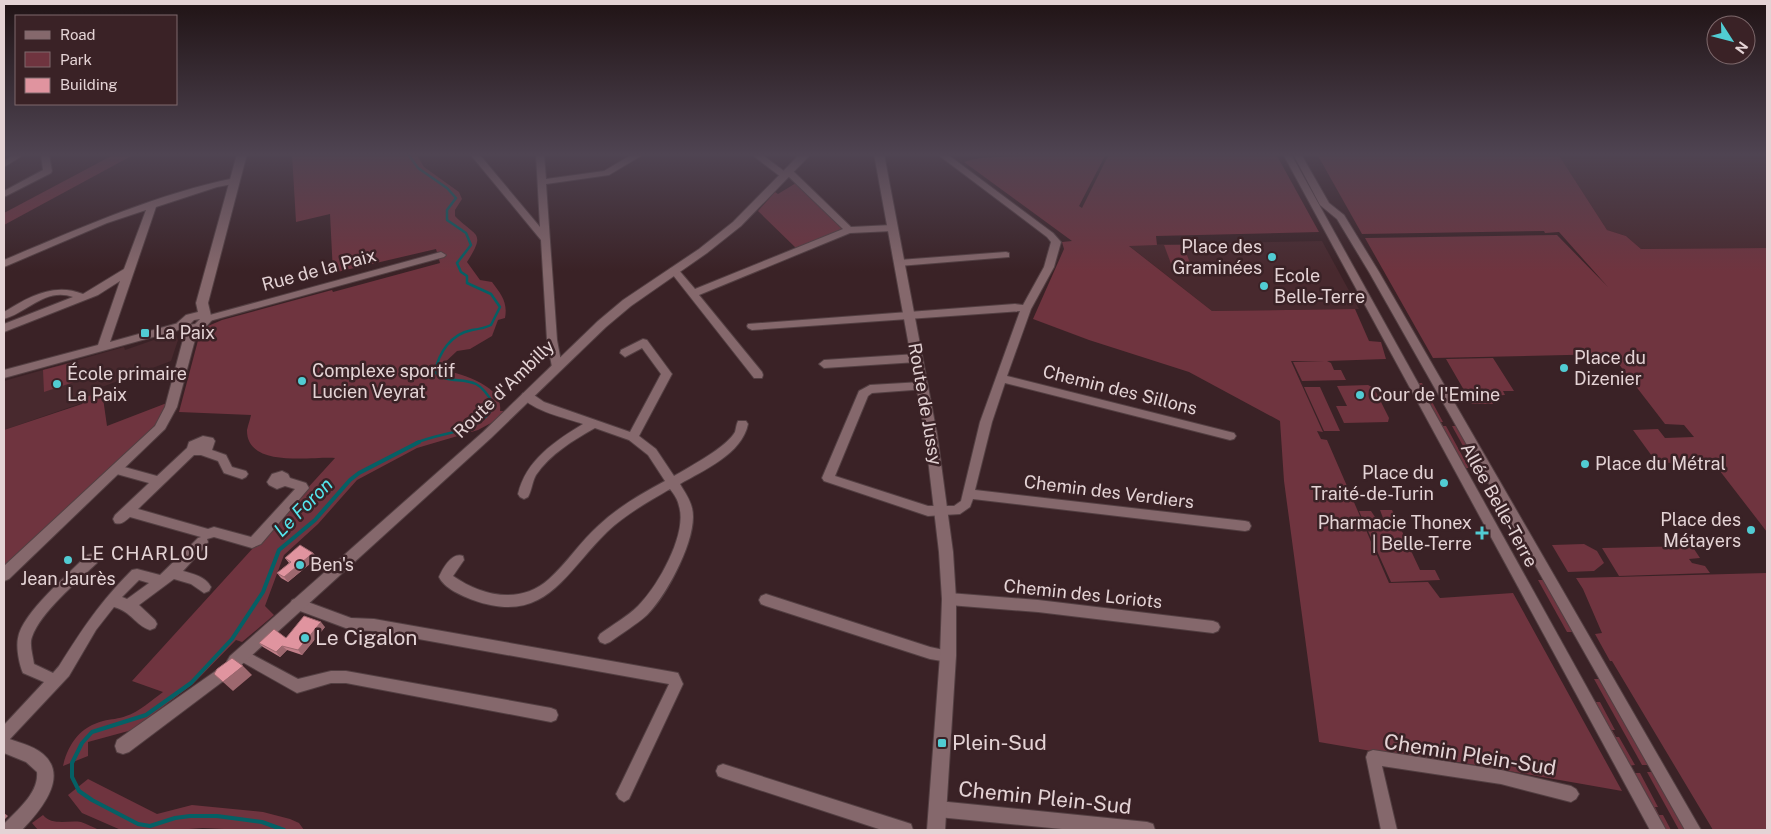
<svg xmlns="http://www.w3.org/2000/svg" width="1771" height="834" font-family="'Public Sans',sans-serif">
<rect width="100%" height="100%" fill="#3a2226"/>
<g fill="#48292e">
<path d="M 1558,154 L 1767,154 L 1767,248 L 1641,249 L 1626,236 L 1607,230 Z"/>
<path d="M 1322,241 L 1359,309 L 1212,311 L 1128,245 Z"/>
<path d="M 171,334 L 172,337 L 176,335 L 178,340 L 171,361 L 102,387 L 102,391 L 86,397 L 82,403 L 4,430 L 4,381 L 124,347 L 125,350 Z"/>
</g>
<g fill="#6f343f">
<path d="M 115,154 L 135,154 L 4,225 L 4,213 Z"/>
<path d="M 292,154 L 416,154 L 424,167 L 459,192 L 462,199 L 455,210 L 455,216 C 475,237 487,231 467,262 L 480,280 L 492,282 C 501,294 508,302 505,318 L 498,320 L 492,336 L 470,349 L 457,351 L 439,368 C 458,374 504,384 500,411 L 504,411 L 493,422 L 478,430 L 417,448 L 357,480 L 318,524 L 284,555 L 265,606 L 274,615 L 242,642 L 236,640 L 193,684 L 132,730 L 88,742 L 88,756 L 63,766 C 68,744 80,727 103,721 C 111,719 119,719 126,716 C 139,712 152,700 163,692 L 132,681 L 335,458 C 314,456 246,469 247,430 C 248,425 250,420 251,415 L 179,412 L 200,333 L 208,326 L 222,320 L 332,290 L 333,292 L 440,263 L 436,249 L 333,273 L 330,214 L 296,222 Z"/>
<path d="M 1037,154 L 1106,154 L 1079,206 L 1082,208 L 1109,154 L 1276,154 L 1319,232 L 1156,236 L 1157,245 L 1129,246 L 1212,311 L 1355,309 L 1369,341 L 1381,342 L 1386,359 L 1327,361 L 1331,363 L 1334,370 L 1341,370 L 1346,380 L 1302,381 L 1293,362 L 1324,361 L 1291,361 L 1323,432 L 1317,431 L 1321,439 L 1327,440 L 1389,583 L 1428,582 L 1440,598 L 1513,593 L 1622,791 L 1441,759 L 1441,763 L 1319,742 L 1284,481 L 1280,421 L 1189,372 L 1089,340 L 1033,319 L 1064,249 L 1062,242 L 1072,241 L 964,162 C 987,154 1013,159 1037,154 Z"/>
<path d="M 1317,154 L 1558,154 L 1607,230 L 1626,236 L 1641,249 L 1767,248 L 1767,532 L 1713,462 L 1657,463 L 1633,430 L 1658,429 L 1665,438 L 1694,437 L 1684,425 L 1665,424 L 1611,354 L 1433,358 L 1365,238 L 1557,235 L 1608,287 L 1559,232 L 1545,233 L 1544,231 L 1362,234 Z"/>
<path d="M 796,183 L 846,229 L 797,249 L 758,211 L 775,192 L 778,194 Z"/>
<path d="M 1164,245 L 1183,245 L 1192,268 L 1173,269 Z"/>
<path d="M 1493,358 L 1514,391 L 1503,391 L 1505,395 L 1489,396 L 1493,404 L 1472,404 L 1446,359 Z"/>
<path d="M 78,361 L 79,371 L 83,379 L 44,392 L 43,370 Z"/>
<path d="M 1416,383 L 1422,383 L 1443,422 L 1441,422 L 1443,426 L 1446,426 L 1469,468 L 1462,468 Z"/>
<path d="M 1368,385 L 1374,388 L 1389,418 L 1388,422 L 1344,423 L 1336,406 L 1347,406 L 1337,386 Z"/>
<path d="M 1304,387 L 1320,387 L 1340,431 L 1324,431 Z"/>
<path d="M 102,391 L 107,426 L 172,401 L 168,415 L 117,470 L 4,575 L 4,430 L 82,404 L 86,397 Z"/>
<path d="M 1452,426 L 1458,426 L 1491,484 L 1484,484 Z"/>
<path d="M 1503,503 L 1536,562 L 1528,562 L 1496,504 Z"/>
<path d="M 1380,510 L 1392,510 L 1420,570 L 1435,570 L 1440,580 L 1391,582 L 1359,511 L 1371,511 L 1381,526 L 1386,526 Z"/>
<path d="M 1584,544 L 1597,551 L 1604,563 L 1594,571 L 1568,572 L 1552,545 Z"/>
<path d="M 1692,546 L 1700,558 L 1689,559 L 1692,563 L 1705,566 L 1710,573 L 1619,576 L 1602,548 Z"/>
<path d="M 1767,573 L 1767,830 L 1713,830 L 1612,661 L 1610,661 L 1595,634 L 1602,633 L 1583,589 L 1576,578 Z"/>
<path d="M 1538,580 L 1546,580 L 1575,632 L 1567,632 Z"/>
<path d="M 1594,679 L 1602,679 L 1651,765 L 1642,765 Z"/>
<path d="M 1592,702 L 1600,702 L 1615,730 L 1612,730 L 1616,737 L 1619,737 L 1635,765 L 1627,766 Z"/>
<path d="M 1647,772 L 1656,772 L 1689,830 L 1679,830 Z"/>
<path d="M 1632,773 L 1640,773 L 1658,807 L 1655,807 L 1659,815 L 1663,815 L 1671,830 L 1663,830 Z"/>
<path d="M 88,779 L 157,814 L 192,805 L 263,812 L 290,819 L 299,823 L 304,830 L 244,830 L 203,828 L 175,830 L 121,830 L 82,813 L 68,795 Z"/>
<path d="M 43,815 C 52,826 68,820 81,822 C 87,824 93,827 99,830 L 38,830 L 32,823 Z"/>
</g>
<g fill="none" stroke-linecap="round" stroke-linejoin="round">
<path stroke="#056065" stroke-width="2.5" d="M 408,154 L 418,168 L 447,188 L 456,198 L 447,210 L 447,220 L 466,233 L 471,245 L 457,263 L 461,272 L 467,276 L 467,283 L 491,294 L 500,307 L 491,325 C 485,328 479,329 472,330 C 451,334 439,352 435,372 C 447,384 462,377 476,384 C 484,388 490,398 494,405 C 481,434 442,431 416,443"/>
<path stroke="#056065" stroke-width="4" d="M 284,830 L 262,822 L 217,816 L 190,816 L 175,818 L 150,826 L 138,824 L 92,800 L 79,791 L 72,777 L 72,763 L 82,743 L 92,732 L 146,715 L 191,683 L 232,639 L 263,592 L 279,550 L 315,520 L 350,480 L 359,473 L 419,442"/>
<g stroke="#533f42" stroke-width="2">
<g id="minor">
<path d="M 14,154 L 25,154 L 4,167 L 4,161 Z"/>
<path d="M 41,154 L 49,154 L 52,171 L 51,173 L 4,197 L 4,191 L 43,170 Z"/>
<path d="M 470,154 L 479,154 L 540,227 L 536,154 L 544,154 L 546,179 L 604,171 L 633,154 L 644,154 L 609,175 L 546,184 L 557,340 L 562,367 L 561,370 L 553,370 L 552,367 L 547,340 L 541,240 Z"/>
<path d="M 751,154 L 761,154 L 784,171 L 788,168 L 791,169 L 851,227 L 892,225 L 897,228 L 892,231 L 850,233 L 699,295 L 762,372 L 763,375 L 762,378 L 754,378 L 669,270 L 671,268 L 677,268 L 695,289 L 843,229 L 788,176 L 781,177 Z"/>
<path d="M 937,154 L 947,154 L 1053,233 L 1061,242 L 1054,267 L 1031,309 L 1007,376 L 1230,432 L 1234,433 L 1236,436 L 1234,439 L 1230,440 L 1005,383 L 992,422 L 975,490 L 1245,521 L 1249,522 L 1251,526 L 1249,530 L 1245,531 L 973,499 L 970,507 L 960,514 L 928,516 L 824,481 L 822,478 L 859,391 L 870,385 L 922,382 L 927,386 L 926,389 L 872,393 L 868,396 L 835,476 L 928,506 L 954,506 L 961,501 L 980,422 L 1020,311 L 752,330 L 748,328 L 747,326 L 748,324 L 1015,304 L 1023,305 L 1044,267 L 1051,242 L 1047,237 Z"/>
<path d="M 1283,154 L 1291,154 L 1666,830 L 1650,830 Z"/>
<path d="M 1293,154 L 1301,154 L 1329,203 L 1344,215 L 1379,272 L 1701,830 L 1685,830 L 1369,272 L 1337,219 L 1320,205 Z"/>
<path d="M 235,178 L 239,181 L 238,183 L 217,187 L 156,207 L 110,342 L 182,322 L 187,326 L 186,328 L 4,378 L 4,370 L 98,345 L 120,281 L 98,295 L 4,332 L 4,324 L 73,297 C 46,287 28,312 4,319 L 4,312 C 28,297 54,282 83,294 L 124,269 L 146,210 L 107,223 L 4,267 L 4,260 C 78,229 156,194 235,178 Z"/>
<path d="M 441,252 L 446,255 L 444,257 L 206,322 L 201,319 L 206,316 Z"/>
<path d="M 1006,252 L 1009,253 L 1009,257 L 899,266 L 894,263 L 899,260 Z"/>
<path d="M 643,339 L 647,340 L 672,374 L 639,436 L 656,449 L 674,476 C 689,467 727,447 735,432 C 736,429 736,425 738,421 L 746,421 L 748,424 C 742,454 704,470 680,484 C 684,491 690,499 692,508 C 699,536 667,595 647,615 C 636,625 622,633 610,642 L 605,644 L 600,642 L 598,638 L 600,634 C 612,625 627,617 638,606 C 657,587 688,534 679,506 C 678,500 674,494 670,489 C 648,502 626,514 607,532 C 564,574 545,626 473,600 C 462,596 444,588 439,577 C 443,568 452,552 463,556 L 464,560 L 453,576 C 482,596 520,605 549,579 C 567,563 580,542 598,526 C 618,507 641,494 665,481 L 648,455 L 629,440 L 595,428 C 574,440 550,454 536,475 C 532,482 532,490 528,497 L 524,499 L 520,497 L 518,494 C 526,460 555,441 583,424 C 566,418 532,411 521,396 L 523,393 L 531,393 L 544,402 L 630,432 L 661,374 L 642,348 L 625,357 L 620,353 L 621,350 Z"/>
<path d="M 917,354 L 922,358 L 917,362 L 824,368 L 819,364 L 824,360 Z"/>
<path d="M 203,436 L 213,438 L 215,441 L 212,450 L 226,455 L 232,467 L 246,471 L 248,474 L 246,477 L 242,479 L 224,473 L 218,461 L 201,455 L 194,455 L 138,509 L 208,529 L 214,527 L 251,537 L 295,489 L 285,486 L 277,489 L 269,485 L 267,482 L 272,474 L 282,471 L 288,474 L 290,478 L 306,483 L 309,488 L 261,544 L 252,548 L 214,537 L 207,539 L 208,542 L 206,546 L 183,571 C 193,574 205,576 211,587 L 209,591 L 204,593 L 191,584 L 174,579 L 139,605 L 155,620 L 157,624 L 155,628 L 150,630 C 135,625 132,612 114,607 L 96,630 L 69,676 L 9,740 L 4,742 L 4,725 L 44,682 L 23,673 C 19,664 16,647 18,638 C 22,613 69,574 87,555 L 92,554 L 97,555 L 98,559 L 97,563 C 78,581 40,613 32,637 C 29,644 33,656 34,664 L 53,673 L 59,666 C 83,628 100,602 132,570 L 137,569 L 160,575 L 198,538 L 201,537 L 130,517 C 125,521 122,525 115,523 L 113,519 L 115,515 L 149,483 L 113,473 L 111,470 L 113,467 L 117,465 L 157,476 L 187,448 L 189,442 ZM 139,580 L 149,583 L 127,599 L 122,597 Z"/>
<path d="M 949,593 L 1038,600 L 1213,621 L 1218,623 L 1220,627 L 1218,631 L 1213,633 L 1038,612 L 949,605 L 944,603 L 942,599 L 944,595 Z"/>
<path d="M 766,594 L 930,647 L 953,652 L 955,656 L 953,660 L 948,662 L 930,659 L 766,606 L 761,604 L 759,600 L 761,596 Z"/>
<path d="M 297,598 L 351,618 L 374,619 L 673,672 L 678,673 L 683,684 L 629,799 L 624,802 L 619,799 L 616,794 L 669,684 L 374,631 L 351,630 L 292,608 L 290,604 L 292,600 Z"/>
<path d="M 242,649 L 298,679 L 331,671 L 346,671 L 551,708 L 556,710 L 558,715 L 556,720 L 551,722 L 346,683 L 331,683 L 297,693 L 237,659 L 235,655 L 237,651 Z"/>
<path d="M 1373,750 L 1501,770 L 1571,786 L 1576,789 L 1579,794 L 1576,799 L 1571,802 L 1501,784 L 1382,766 L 1397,830 L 1381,830 L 1366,757 L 1368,752 Z"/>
<path d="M 723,764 L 905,822 L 911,824 L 913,830 L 882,830 L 723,778 L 718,776 L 716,771 L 718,766 Z"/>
<path d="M 938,801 L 1147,822 L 1153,824 L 1155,830 L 1072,830 L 938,817 L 933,814 L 930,809 L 933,804 Z"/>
</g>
</g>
<g stroke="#533f42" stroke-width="2">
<g id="tertiary">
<path d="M 237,154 L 247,154 L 208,303 L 212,320 L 205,328 L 197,332 L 177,407 L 165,429 L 9,579 L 4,581 L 4,566 L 155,426 L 165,407 L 185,332 L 179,330 L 177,323 L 186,315 L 198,312 L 196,303 ZM 200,319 L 195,324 L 189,325 L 194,320 Z"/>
<path d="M 800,154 L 811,154 L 741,226 L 707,253 L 631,306 L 606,327 L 491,438 L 240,666 L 235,668 L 230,666 L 227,661 L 230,656 L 483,432 L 598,321 L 623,300 L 699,249 L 733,222 Z"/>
<path d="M 217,670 L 222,672 L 225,677 L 222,682 L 129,752 L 123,754 L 117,752 L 115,746 L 117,740 Z"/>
<path d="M 4,737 C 16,742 33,745 43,754 C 70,777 39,812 22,830 L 4,830 L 4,824 C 17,810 39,793 37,772 L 26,762 L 4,753 Z"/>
</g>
</g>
<g stroke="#533f42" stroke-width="2">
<path id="secondary" d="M 874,154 L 884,154 L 937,434 L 953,552 L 956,599 L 956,656 L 945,830 L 927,830 L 940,656 L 942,599 L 939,552 L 925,434 Z"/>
</g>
<use href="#minor" fill="#85686c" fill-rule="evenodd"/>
<use href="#tertiary" fill="#85686c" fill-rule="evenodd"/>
<use href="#secondary" fill="#85686c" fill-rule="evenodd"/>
</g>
<g fill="#c17f89">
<path d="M 313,553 L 317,558 L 288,582 L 281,578 L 277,573 L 289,563 L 285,558 Z"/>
<path d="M 325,627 L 302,655 L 287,650 L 280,657 L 263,647 L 259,643 L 286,638 Z"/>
</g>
<g fill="#9d686f">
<path d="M 313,553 L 317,558 L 288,582 L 284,577 Z"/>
<path d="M 321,622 L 325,627 L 302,655 L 298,650 Z"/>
<path d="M 282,646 L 287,650 L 280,657 L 276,652 Z"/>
<path d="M 243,666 L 252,675 L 233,691 L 223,682 Z"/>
<path d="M 4,813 L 8,816 L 4,820 Z"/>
</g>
<g fill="#e0949f" stroke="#9d686f">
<path d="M 300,545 L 313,553 L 284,577 L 277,573 L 291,562 L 285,558 Z"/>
<path d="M 304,616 L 321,622 L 298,650 L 282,646 L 276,652 L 259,643 L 274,629 L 286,638 Z"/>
<path d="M 232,658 L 243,666 L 223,682 L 214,674 L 217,669 Z"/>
</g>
<linearGradient id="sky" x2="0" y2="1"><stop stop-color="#201315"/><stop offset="0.57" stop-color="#4f4452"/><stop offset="1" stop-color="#4f4452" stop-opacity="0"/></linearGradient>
<rect width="1771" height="271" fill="url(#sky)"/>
<g fill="#51ccd3" stroke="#3a2226" stroke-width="2">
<circle cx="1272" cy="257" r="5"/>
<circle cx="1264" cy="286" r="5"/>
<rect x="140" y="328" width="10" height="10" rx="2.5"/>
<circle cx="1564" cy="368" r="5"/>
<circle cx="302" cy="381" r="5"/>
<circle cx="57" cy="384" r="5"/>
<circle cx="1360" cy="395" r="5"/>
<circle cx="1585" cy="464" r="5"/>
<circle cx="1444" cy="483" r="5"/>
<circle cx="1751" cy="530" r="5"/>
<path d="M1479.5 525.5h5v5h5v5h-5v5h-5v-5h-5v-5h5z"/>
<circle cx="68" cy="560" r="5"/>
<circle cx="300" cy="565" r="5"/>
<circle cx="305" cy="638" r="5"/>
<rect x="937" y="738" width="10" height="10" rx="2.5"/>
</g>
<g text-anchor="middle" stroke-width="5" stroke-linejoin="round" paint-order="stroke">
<g font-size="18" fill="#e4d3d5" stroke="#3a2226" text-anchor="start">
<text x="1262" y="253" text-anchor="end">Place des<tspan x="1262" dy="21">Graminées</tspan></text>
<text x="1274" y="282">Ecole<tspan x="1274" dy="21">Belle-Terre</tspan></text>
<text x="155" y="339">La Paix</text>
<text x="1574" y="364">Place du<tspan x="1574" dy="21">Dizenier</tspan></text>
<text x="312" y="377">Complexe sportif<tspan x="312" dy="21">Lucien Veyrat</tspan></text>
<text x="67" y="380">École primaire<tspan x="67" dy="21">La Paix</tspan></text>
<text x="1370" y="401">Cour de l'Emine</text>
<text x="1595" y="470">Place du Métral</text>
<text x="1434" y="479" text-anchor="end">Place du<tspan x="1434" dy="21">Traité-de-Turin</tspan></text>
<text x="1741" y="526" text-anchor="end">Place des<tspan x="1741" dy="21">Métayers</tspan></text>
<text x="1472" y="529" text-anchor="end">Pharmacie Thonex<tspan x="1472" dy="21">| Belle-Terre</tspan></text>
<text x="310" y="571">Ben's</text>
<text x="68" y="585" text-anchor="middle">Jean Jaurès</text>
</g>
<g font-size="18" fill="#e4d3d5" stroke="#3a2226">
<text transform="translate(319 270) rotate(-15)" y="6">Rue de la Paix</text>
<text transform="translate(504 389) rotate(-44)" y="6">Route d'Ambilly</text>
<text transform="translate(1120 390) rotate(14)" y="6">Chemin des Sillons</text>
<text transform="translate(925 404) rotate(80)" y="6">Route de Jussy</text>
<text transform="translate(1109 492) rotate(7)" y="6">Chemin des Verdiers</text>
<text transform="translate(1499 505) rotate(61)" y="6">Allée Belle-Terre</text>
<text transform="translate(1083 594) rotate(6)" y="6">Chemin des Loriots</text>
</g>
<g font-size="19" font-style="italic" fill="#54e7ef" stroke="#3a2226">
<text transform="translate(303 507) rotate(-45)" y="7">Le Foron</text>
</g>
<g font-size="19" letter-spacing="1" fill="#e4d3d5" stroke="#3a2226">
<text x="145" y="560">LE CHARLOU</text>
</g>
<g font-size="21" fill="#e4d3d5" stroke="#3a2226" text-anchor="start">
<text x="315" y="645">Le Cigalon</text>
<text x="952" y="750">Plein-Sud</text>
</g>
<g font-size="21" fill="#e4d3d5" stroke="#3a2226">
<text transform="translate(1470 755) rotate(9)" y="7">Chemin Plein-Sud</text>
<text transform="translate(1045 798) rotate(6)" y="7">Chemin Plein-Sud</text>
</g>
</g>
<rect width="1771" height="834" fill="none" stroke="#e4d3d5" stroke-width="10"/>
<rect x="15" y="15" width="162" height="90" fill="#3a2226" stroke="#7e696c"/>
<rect x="25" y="31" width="25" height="8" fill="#85686c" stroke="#7e696c"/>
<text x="60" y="40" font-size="15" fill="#e4d3d5">Road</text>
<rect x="25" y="52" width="25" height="15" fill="#6f343f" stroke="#7e696c"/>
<text x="60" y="65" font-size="15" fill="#e4d3d5">Park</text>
<rect x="25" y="78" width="25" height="15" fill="#e0949f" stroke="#7e696c"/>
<text x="60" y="90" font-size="15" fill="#e4d3d5">Building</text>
<g transform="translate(1731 40) rotate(126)"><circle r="24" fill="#3a2226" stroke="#7e696c"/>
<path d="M0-4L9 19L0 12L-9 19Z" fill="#51ccd3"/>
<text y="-8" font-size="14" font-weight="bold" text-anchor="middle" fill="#e4d3d5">N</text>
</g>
</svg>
